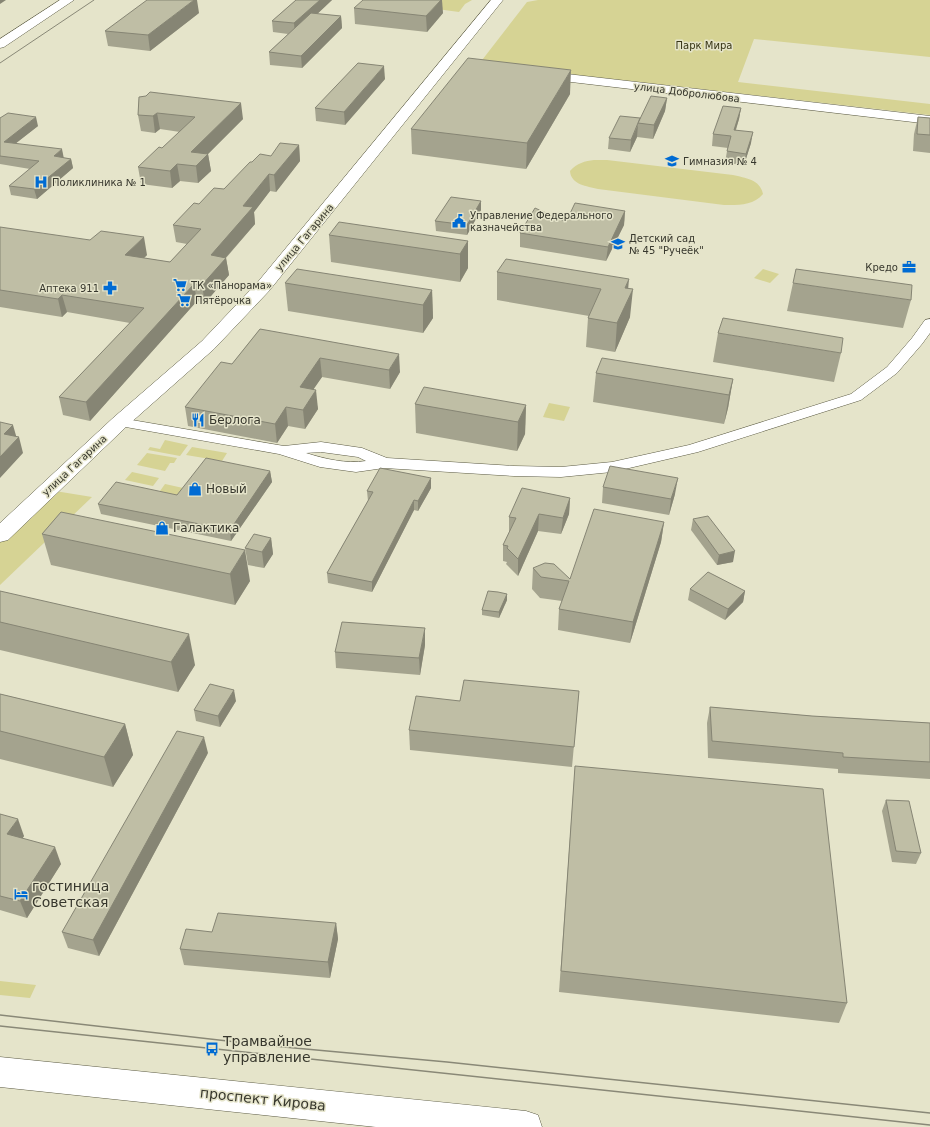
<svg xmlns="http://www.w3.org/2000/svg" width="930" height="1127" font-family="'DejaVu Sans',sans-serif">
<rect width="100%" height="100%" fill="#e5e4ca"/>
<g fill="#d6d394">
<path d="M 370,0 L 472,0 L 465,4 L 459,12 Z"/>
<path d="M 538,0 L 930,0 L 930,57 L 754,39 L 738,82 L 930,104 L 930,115 L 479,64 L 527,2 Z"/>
<path d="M 594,160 L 607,160 L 733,175 C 745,178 760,179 763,194 C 753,206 738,205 724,205 L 598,189 C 587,186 571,185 570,171 C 577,163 585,161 594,160 Z"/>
<path d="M 763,269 L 779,274 L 770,283 L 754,278 Z"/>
<path d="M 549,403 L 570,407 L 564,421 L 543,417 Z"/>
<path d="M 165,440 L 188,445 L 180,456 L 148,450 L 150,447 L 160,449 Z"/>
<path d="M 192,447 L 227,453 L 222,461 L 186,455 Z"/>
<path d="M 147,453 L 177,458 L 174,463 L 170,463 L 165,471 L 137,465 Z"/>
<path d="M 132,472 L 159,478 L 153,486 L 125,480 Z"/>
<path d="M 165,484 L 192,490 L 180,506 L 160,491 Z"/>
<path d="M 55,491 L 92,497 L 0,585 L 0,542 Z"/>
<path d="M 0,981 L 36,985 L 30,998 L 0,995 Z"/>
</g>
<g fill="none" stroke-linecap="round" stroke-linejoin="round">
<g stroke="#5c5b44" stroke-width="1">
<path id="street" d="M 930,319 L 930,333 L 922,344 L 897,373 L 861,400 L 698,452 L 612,472 L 561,477 L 514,476 L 384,468 L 356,472 L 320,467 L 279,454 L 120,426 L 115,425 L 113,422 L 115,419 L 120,418 L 284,446 L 321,442 L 362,448 L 387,458 L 514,466 L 561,467 L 612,462 L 689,445 L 851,394 L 887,367 L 912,338 L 925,320 ZM 321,452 L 358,457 L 366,461 C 346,464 325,459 306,453 Z"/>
</g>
<g stroke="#5c5b44" stroke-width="1">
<g id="secondary">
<path d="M 491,0 L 503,0 L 269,291 L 214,349 L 127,426 L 8,540 L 0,542 L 0,523 L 113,418 L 202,341 L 257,283 Z"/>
<path d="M 541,71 L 930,116 L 930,124 L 537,78 L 535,75 L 537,72 Z"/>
</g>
</g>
<g stroke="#5c5b44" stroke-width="1">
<g id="primary">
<path d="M 60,0 L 74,0 L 4,47 L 0,48 L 0,39 Z"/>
<path d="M 0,1057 L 526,1111 L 538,1115 L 542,1127 L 376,1127 L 0,1087 Z"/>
</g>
</g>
<use href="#street" fill="#fff" fill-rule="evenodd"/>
<use href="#secondary" fill="#fff" fill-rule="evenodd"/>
<use href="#primary" fill="#fff" fill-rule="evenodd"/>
<path stroke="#898877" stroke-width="1" d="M 0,63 L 94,0"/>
<g stroke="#898877" stroke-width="1.5">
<path d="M 0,1015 L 262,1045 L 447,1062 L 930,1113"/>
<path d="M 0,1026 L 930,1125"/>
</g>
</g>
<g fill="#a4a38e">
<path d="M 296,0 L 332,0 L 317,14 L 341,16 L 342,28 L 302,68 L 270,65 L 269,52 L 288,34 L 273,32 L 272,21 Z"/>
<path d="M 354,8 L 443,13 L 427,32 L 355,24 Z"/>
<path d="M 199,13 L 150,51 L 108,46 L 105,31 Z"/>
<path d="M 385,79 L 345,125 L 316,121 L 315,108 Z"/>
<path d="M 570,94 L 526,169 L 412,154 L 411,129 Z"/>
<path d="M 139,97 L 243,119 L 208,154 L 211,171 L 198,183 L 180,181 L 172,188 L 141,184 L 138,167 L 162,148 L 180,132 L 160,129 L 155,133 L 141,131 L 138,115 Z"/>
<path d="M 667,98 L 665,111 L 653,139 L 637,137 L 630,152 L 608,149 L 609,138 L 640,118 Z"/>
<path d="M 741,108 L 739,119 L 736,130 L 751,143 L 744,165 L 725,163 L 727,151 L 728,148 L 712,146 L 713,134 Z"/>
<path d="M 918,117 L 930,118 L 930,153 L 913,151 L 914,134 Z"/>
<path d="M 0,118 L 38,126 L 16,143 L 64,158 L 71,159 L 73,168 L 37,199 L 11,195 L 9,186 L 30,169 L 0,164 Z"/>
<path d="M 299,145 L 300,161 L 276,192 L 270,191 L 254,212 L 255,224 L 226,258 L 229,275 L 205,303 L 197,301 L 90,421 L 63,415 L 59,397 L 130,323 L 67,312 L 62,317 L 0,307 L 0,227 L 147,255 L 144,258 L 170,262 L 187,244 L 176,242 L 173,225 L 199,204 L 224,189 L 252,162 L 271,156 Z"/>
<path d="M 481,201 L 481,210 L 467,235 L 436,231 L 435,221 Z"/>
<path d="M 625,211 L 624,225 L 606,261 L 520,247 L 520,233 L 566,222 Z"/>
<path d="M 329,235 L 468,241 L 468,268 L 460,282 L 331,262 Z"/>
<path d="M 497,272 L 628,289 L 630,317 L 615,352 L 586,347 L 588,318 L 589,316 L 497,300 Z"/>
<path d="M 285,283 L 432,290 L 433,318 L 423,333 L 288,311 Z"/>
<path d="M 793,283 L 911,300 L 903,328 L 787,311 Z"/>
<path d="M 260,329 L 400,372 L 390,389 L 322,377 L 313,389 L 318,409 L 305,429 L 288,426 L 277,443 L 188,426 L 185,407 L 232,364 Z"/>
<path d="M 718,333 L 841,353 L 834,382 L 713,362 Z"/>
<path d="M 596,373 L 733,379 L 728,408 L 724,424 L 593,402 Z"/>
<path d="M 415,404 L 526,405 L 525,434 L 517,451 L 416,433 Z"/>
<path d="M 270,471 L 272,482 L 231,541 L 101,514 L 98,504 L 177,495 Z"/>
<path d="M 431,478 L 431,488 L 418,511 L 414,510 L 372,592 L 328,583 L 327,573 L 368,501 L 367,491 Z"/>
<path d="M 603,487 L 675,494 L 669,515 L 602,503 Z"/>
<path d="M 570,498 L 569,514 L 561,534 L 538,531 L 518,576 L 506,564 L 507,562 L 503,561 L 503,545 L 509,533 L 509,517 Z"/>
<path d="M 61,512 L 250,581 L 235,605 L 51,565 L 42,534 Z"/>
<path d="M 693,519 L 733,562 L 717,565 L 691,530 Z"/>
<path d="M 664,522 L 661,542 L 630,643 L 558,630 L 559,609 L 562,601 L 540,598 L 532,589 L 533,568 L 570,579 Z"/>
<path d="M 271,538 L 273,554 L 264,568 L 248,565 L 245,548 Z"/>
<path d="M 690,589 L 745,591 L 743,602 L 725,620 L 688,600 Z"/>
<path d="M 0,591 L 195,665 L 178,692 L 0,650 Z"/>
<path d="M 507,594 L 507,600 L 499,618 L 482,615 L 482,610 Z"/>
<path d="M 425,645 L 420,675 L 336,668 L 335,652 Z"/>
<path d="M 579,691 L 572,767 L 410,750 L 409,730 L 460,701 Z"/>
<path d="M 0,694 L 125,724 L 133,755 L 113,787 L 0,759 Z"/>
<path d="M 236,701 L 220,727 L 196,721 L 194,710 Z"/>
<path d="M 710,707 L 812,716 L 930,723 L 930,779 L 838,773 L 838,769 L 708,758 L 707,723 Z"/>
<path d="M 208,753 L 99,956 L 68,948 L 62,932 Z"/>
<path d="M 575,766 L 847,1003 L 839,1023 L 559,992 Z"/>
<path d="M 886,800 L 921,853 L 916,864 L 892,862 L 882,811 Z"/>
<path d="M 0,814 L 24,836 L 22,839 L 61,864 L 27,918 L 0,910 Z"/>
<path d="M 336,923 L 338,939 L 330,978 L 184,965 L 180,949 L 212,932 Z"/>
</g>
<g fill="#868574">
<path d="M 0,0 L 6,0 L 0,4 Z"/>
<path d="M 194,0 L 197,0 L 199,13 L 150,51 L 148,35 Z"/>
<path d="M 320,0 L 332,0 L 295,35 L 294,23 Z"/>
<path d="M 441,0 L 442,0 L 443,13 L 427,32 L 426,16 Z"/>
<path d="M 341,16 L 342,28 L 302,68 L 301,56 Z"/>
<path d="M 384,66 L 385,79 L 345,125 L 344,112 Z"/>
<path d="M 571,70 L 570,94 L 526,169 L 527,143 Z"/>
<path d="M 667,98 L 665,111 L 653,139 L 654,125 Z"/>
<path d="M 241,103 L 243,119 L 208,154 L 211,171 L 198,183 L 196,166 L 191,152 Z"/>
<path d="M 741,108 L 739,119 L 732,141 L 734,130 Z"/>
<path d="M 157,113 L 160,129 L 155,133 L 153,116 Z"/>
<path d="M 36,117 L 38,126 L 6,151 L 4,142 Z"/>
<path d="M 638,125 L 637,137 L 630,152 L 631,140 Z"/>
<path d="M 753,132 L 751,143 L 744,165 L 746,154 Z"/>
<path d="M 299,145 L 300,161 L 276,192 L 274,175 Z"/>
<path d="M 62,149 L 64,159 L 54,156 Z"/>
<path d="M 71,159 L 73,168 L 37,199 L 34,189 Z"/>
<path d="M 177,164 L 180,181 L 172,188 L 170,171 Z"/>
<path d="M 269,174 L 270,191 L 254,212 L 255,224 L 214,271 L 226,258 L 229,275 L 205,303 L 202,285 L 211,255 L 243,206 Z"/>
<path d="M 481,201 L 481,210 L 467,235 L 467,225 Z"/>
<path d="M 625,211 L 624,225 L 606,261 L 608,247 Z"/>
<path d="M 144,237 L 147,255 L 128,273 L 125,255 Z"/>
<path d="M 468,241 L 468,268 L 460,282 L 460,254 Z"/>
<path d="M 629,279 L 627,302 L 633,289 L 630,317 L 615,352 L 617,323 L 625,288 Z"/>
<path d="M 194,284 L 197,301 L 90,421 L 86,402 Z"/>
<path d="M 432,290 L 433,318 L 423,333 L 423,305 Z"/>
<path d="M 62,295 L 67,312 L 62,317 L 58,299 Z"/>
<path d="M 399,354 L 400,372 L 390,389 L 389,370 Z"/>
<path d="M 320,358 L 322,377 L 302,406 L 300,387 Z"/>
<path d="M 733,379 L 728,408 L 724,424 L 729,395 Z"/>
<path d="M 316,390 L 318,409 L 305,429 L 303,410 Z"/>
<path d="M 526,405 L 525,434 L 517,451 L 518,422 Z"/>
<path d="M 286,407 L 288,426 L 277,443 L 275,424 Z"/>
<path d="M 13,425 L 17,439 L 19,437 L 23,453 L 0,478 L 0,457 L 4,434 Z"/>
<path d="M 270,471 L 272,482 L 231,541 L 230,530 Z"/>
<path d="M 431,478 L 431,488 L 418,511 L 418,501 Z"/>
<path d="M 678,478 L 675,494 L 669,515 L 671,499 Z"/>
<path d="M 570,498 L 569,514 L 561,534 L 563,518 Z"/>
<path d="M 414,500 L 414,510 L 372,592 L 372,582 Z"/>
<path d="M 539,514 L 538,531 L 518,576 L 518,559 Z"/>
<path d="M 664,522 L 661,542 L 630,643 L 633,622 Z"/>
<path d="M 271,538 L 273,554 L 264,568 L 262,552 Z"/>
<path d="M 245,550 L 250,581 L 235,605 L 230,574 Z"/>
<path d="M 735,551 L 733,562 L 717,565 L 719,555 Z"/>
<path d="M 745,591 L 743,602 L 725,620 L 728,609 Z"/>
<path d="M 507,594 L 507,600 L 499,618 L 499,612 Z"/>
<path d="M 425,628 L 425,645 L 420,675 L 419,658 Z"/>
<path d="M 189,634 L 195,665 L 178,692 L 171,662 Z"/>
<path d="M 234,690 L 236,701 L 220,727 L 218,716 Z"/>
<path d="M 125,724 L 133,755 L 113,787 L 104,757 Z"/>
<path d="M 204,737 L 208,753 L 99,956 L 93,940 Z"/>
<path d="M 18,819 L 24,836 L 14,851 L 7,834 Z"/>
<path d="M 55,847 L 61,864 L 27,918 L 20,901 Z"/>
<path d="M 336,923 L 338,939 L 330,978 L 328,962 Z"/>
</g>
<g fill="#bfbea5" stroke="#868574">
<path d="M 147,0 L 194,0 L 148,35 L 105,31 Z"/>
<path d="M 296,0 L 320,0 L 294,23 L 272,21 Z"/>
<path d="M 363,0 L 441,0 L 426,16 L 354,8 Z"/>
<path d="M 311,13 L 341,16 L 301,56 L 269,52 Z"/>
<path d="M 468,58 L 571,70 L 527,143 L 411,129 Z"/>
<path d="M 358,63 L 384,66 L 344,112 L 315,108 Z"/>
<path d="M 150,92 L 241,103 L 191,152 L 208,154 L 196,166 L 177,164 L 170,171 L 138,167 L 159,147 L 162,148 L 195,117 L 157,113 L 153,116 L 138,115 L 139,97 L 146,96 Z"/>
<path d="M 651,96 L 667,98 L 654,125 L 638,123 Z"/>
<path d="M 723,106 L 741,108 L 734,130 L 753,132 L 746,154 L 727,151 L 731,136 L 713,134 Z"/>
<path d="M 8,113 L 36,117 L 4,142 L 62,149 L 54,156 L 71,159 L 34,189 L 9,186 L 39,161 L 0,156 L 0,118 Z"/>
<path d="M 620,116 L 640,118 L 631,140 L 609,138 Z"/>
<path d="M 918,117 L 930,118 L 930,135 L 917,134 Z"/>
<path d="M 280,143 L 299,145 L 274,175 L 269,174 L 243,206 L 253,207 L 211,255 L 226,258 L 202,285 L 194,284 L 86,402 L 59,397 L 144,308 L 62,295 L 58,299 L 0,290 L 0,227 L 90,240 L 101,231 L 144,237 L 125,255 L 170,262 L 201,229 L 173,225 L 194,203 L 199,204 L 214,188 L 224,189 L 250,162 L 252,162 L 260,154 L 271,156 Z"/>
<path d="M 451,197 L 481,201 L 467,225 L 435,221 Z"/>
<path d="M 575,203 L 625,211 L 608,247 L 520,233 L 535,208 L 566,222 Z"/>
<path d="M 339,222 L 468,241 L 460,254 L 329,235 Z"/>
<path d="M 506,259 L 629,279 L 625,288 L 633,289 L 617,323 L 588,318 L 601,289 L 497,272 Z"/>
<path d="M 297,269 L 432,290 L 423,305 L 285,283 Z"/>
<path d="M 796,269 L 912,285 L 911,300 L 793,283 Z"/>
<path d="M 723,318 L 843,338 L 841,353 L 718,333 Z"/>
<path d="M 260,329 L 399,354 L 389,370 L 320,358 L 300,387 L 316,390 L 303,410 L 286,407 L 275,424 L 185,407 L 221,362 L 232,364 Z"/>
<path d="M 602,358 L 733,379 L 729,395 L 596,373 Z"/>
<path d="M 424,387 L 526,405 L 518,422 L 415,404 Z"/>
<path d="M 0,422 L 13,425 L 4,434 L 19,437 L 0,457 Z"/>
<path d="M 206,458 L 270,471 L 230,530 L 98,504 L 116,482 L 177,495 Z"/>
<path d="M 610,466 L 678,478 L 671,499 L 603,487 Z"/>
<path d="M 380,468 L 431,478 L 418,501 L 414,500 L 372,582 L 327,573 L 373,492 L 367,491 Z"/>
<path d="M 522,488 L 570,498 L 563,518 L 539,514 L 518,559 L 507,548 L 508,546 L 503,545 L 516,518 L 509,517 Z"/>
<path d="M 594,509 L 664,522 L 633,622 L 559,609 L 569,581 L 541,577 L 533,568 L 545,563 L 554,564 L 570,579 Z"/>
<path d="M 61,512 L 245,550 L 230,574 L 42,534 Z"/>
<path d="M 708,516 L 735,551 L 719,555 L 693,519 Z"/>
<path d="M 254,534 L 271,538 L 262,552 L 245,548 Z"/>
<path d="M 708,572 L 745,591 L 728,609 L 690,589 Z"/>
<path d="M 0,591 L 189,634 L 171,662 L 0,622 Z"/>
<path d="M 488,591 L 498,592 L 507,594 L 499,612 L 482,610 Z"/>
<path d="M 342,622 L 425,628 L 419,658 L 335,652 Z"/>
<path d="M 464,680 L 579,691 L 574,747 L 409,730 L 416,696 L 460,701 Z"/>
<path d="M 210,684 L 234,690 L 218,716 L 194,710 Z"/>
<path d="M 0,694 L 125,724 L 104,757 L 0,731 Z"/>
<path d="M 710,707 L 812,716 L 930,723 L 930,762 L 843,757 L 843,753 L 712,741 Z"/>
<path d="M 177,731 L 204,737 L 93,940 L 62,932 Z"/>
<path d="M 575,766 L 823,789 L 847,1003 L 561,971 Z"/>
<path d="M 886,800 L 909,801 L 921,853 L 896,851 Z"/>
<path d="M 0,814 L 18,819 L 7,834 L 55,847 L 20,901 L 0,896 Z"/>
<path d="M 218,913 L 336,923 L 328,962 L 180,949 L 186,929 L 212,932 Z"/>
</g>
<defs>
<g id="school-bare" transform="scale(1.08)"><path d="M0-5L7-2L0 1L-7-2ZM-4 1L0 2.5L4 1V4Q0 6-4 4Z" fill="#006bd3" stroke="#e5e4ca" stroke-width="2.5" paint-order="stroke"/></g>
<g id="hospital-bare" transform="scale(1.08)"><path d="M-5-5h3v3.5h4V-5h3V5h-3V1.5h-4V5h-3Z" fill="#006bd3" stroke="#e5e4ca" stroke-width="2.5" paint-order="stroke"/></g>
<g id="civic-bare" transform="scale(1.08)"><path d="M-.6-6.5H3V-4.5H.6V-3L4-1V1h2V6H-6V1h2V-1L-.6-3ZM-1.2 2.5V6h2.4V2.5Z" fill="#006bd3" stroke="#e5e4ca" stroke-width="2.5" paint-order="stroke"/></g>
<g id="office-bare" transform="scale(1.08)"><path d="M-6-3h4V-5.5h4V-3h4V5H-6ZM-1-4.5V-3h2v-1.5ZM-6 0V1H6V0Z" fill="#006bd3" stroke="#e5e4ca" stroke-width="2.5" paint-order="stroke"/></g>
<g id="supermarket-bare" transform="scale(1.08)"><path d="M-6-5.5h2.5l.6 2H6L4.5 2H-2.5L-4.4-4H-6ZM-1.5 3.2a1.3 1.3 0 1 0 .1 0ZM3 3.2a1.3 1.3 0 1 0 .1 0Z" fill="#006bd3" stroke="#e5e4ca" stroke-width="2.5" paint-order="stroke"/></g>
<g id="pharmacy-bare" transform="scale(1.08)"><path d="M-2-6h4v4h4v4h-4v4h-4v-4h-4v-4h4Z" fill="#006bd3" stroke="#e5e4ca" stroke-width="2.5" paint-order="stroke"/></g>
<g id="restaurant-bare" transform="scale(1.08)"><path d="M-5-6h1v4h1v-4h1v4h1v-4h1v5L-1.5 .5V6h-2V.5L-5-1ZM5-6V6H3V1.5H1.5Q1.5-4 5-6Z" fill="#006bd3" stroke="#e5e4ca" stroke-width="2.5" paint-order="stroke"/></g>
<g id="shop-bare" transform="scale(1.08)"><path d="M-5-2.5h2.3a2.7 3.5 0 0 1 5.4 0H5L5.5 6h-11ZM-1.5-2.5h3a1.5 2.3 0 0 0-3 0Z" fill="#006bd3" stroke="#e5e4ca" stroke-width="2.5" paint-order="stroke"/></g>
<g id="hotel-bare" transform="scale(1.08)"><path d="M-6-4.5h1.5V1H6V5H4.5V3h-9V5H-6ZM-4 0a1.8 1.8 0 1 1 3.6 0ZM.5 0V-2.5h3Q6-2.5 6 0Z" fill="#006bd3" stroke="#e5e4ca" stroke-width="2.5" paint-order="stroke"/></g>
<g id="bus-bare" transform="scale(1.08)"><path d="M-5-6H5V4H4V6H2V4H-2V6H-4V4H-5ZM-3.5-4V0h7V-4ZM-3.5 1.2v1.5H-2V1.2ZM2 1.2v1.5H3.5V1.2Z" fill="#006bd3" stroke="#e5e4ca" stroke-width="2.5" paint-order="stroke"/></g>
</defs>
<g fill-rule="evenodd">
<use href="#school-bare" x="672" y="161"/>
<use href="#hospital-bare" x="41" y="182"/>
<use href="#civic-bare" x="459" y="221"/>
<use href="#school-bare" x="618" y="244"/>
<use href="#office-bare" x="909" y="267"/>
<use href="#supermarket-bare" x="180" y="285"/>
<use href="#pharmacy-bare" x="110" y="288"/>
<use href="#supermarket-bare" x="184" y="300"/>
<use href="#restaurant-bare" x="198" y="420"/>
<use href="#shop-bare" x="195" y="489"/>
<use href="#shop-bare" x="162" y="528"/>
<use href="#hotel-bare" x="21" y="894"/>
<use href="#bus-bare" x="212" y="1049"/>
</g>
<g text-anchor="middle" stroke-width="3" stroke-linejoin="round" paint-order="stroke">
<g font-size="10" fill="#363414" stroke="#e5e4ca">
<text x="704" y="49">Парк Мира</text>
</g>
<g font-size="10" fill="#37372d" stroke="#e5e4ca">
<text transform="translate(687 92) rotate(7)" y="4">улица Добролюбова</text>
<text transform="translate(304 237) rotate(-50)" y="4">улица Гагарина</text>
<text transform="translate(74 465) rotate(-43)" y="4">улица Гагарина</text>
</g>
<g font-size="10" fill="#37372d" stroke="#e5e4ca" text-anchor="start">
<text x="683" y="165">Гимназия № 4</text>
<text x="52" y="186">Поликлиника № 1</text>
<text x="470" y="219">Управление Федерального<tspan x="470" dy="12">казначейства</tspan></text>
<text x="629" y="242">Детский сад<tspan x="629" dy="12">№ 45 "Ручеёк"</tspan></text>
<text x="898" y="271" text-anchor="end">Кредо</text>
<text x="191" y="289">ТК «Панорама»</text>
<text x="99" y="292" text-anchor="end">Аптека 911</text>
<text x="195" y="304">Пятёрочка</text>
</g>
<g font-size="12" fill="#37372d" stroke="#e5e4ca" text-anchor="start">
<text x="209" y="424">Берлога</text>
<text x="206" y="493">Новый</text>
<text x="173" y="532">Галактика</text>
</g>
<g font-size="14" fill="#37372d" stroke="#e5e4ca" text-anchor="start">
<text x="32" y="891">гостиница<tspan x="32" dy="16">Советская</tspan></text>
<text x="223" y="1046">Трамвайное<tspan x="223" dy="16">управление</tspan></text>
</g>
<g font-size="14" fill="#37372d" stroke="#e5e4ca">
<text transform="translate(263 1099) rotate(6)" y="5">проспект Кирова</text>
</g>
</g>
</svg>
